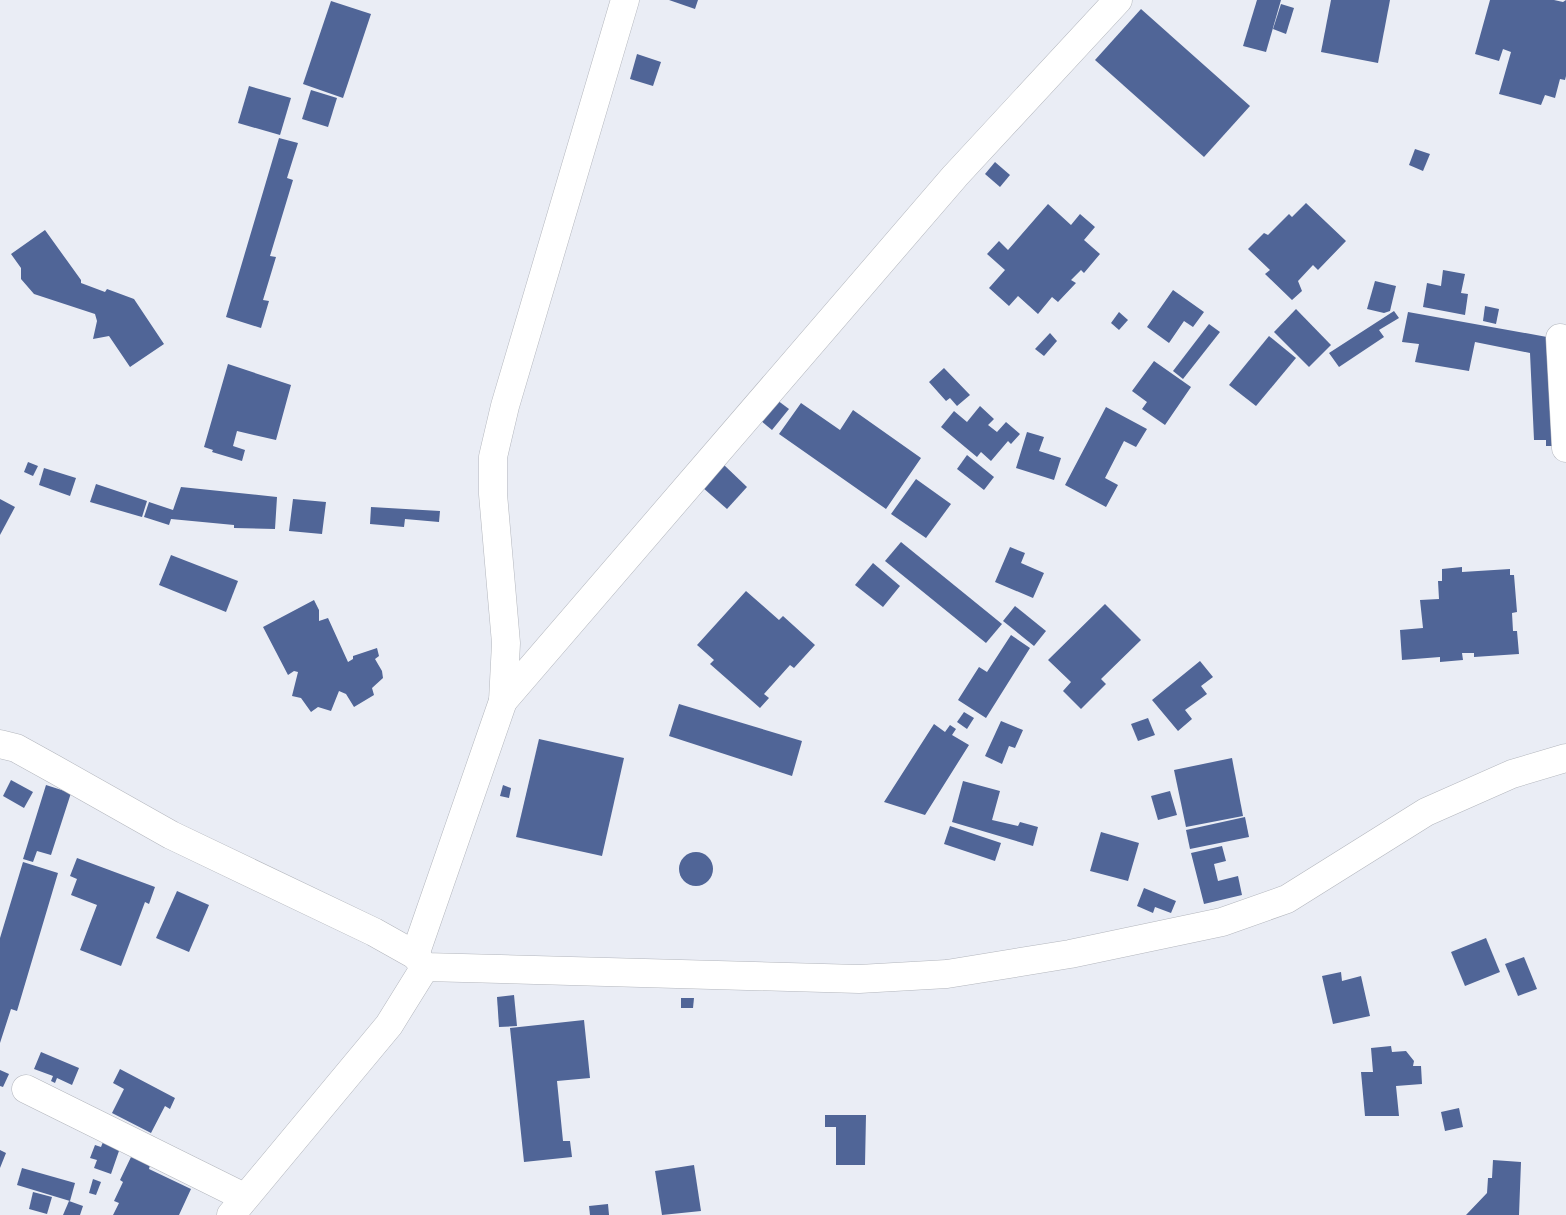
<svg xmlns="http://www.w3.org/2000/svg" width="1566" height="1215" font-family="Ubuntu,sans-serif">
<rect width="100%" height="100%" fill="#eaedf5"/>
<g fill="#506597">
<path d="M 669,0 L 698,0 L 695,9 Z"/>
<path d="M 1257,0 L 1281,0 L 1266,52 L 1243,46 Z"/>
<path d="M 1331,0 L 1390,0 L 1378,63 L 1321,52 Z"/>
<path d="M 1490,0 L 1554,0 L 1563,2 L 1566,0 L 1566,76 L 1565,80 L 1560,79 L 1555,98 L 1545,95 L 1541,105 L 1499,94 L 1511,52 L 1503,49 L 1499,61 L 1475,54 Z"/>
<path d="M 331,1 L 371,14 L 343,98 L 303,84 Z"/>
<path d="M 1281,4 L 1294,8 L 1286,34 L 1273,29 Z"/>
<path d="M 1141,9 L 1250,106 L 1204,157 L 1095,60 Z"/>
<path d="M 637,54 L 661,62 L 653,86 L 630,79 Z"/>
<path d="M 249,86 L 291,98 L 280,135 L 238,123 Z"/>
<path d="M 311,90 L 337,98 L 328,127 L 302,119 Z"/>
<path d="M 279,138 L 298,143 L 287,178 L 293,180 L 270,256 L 276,257 L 263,300 L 269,301 L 261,328 L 226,317 Z"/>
<path d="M 1415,149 L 1430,154 L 1423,171 L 1409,165 Z"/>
<path d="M 995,162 L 1010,175 L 1000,187 L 985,174 Z"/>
<path d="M 1306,203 L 1346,241 L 1318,270 L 1313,265 L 1298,281 L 1302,291 L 1292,300 L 1265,274 L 1270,270 L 1248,249 L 1264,233 L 1268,235 L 1289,214 L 1292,217 Z"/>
<path d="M 1048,204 L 1071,225 L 1080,214 L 1095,227 L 1084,240 L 1100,254 L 1084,273 L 1081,270 L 1071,280 L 1076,283 L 1058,302 L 1052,297 L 1038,314 L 1018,296 L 1009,306 L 989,288 L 1005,270 L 987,254 L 999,241 L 1008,250 Z"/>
<path d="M 45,230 L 81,280 L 81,283 L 105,292 L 107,289 L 134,299 L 164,344 L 130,367 L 109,336 L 93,339 L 97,321 L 95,314 L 34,294 L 21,279 L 21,268 L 11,254 Z"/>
<path d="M 1443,270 L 1465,274 L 1461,293 L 1468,294 L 1465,315 L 1423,307 L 1427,283 L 1441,286 Z"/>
<path d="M 1375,281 L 1396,286 L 1390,311 L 1384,313 L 1367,309 Z"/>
<path d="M 1173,290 L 1204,312 L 1193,327 L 1184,321 L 1169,343 L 1147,327 Z"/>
<path d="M 1485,306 L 1499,309 L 1496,324 L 1483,321 Z"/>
<path d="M 1296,309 L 1331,345 L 1309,367 L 1274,332 Z"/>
<path d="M 1394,311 L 1399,318 L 1379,330 L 1384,337 L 1339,367 L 1329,353 Z"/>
<path d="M 1119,312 L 1128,320 L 1119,330 L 1111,323 Z"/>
<path d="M 1408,312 L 1547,337 L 1554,446 L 1546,446 L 1546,440 L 1534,440 L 1530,353 L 1475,342 L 1469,371 L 1415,362 L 1419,344 L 1402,342 Z"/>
<path d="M 1209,324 L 1220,332 L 1183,379 L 1173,371 Z"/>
<path d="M 1050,333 L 1057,341 L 1044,356 L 1035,349 Z"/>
<path d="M 1269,336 L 1296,358 L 1256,406 L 1229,385 Z"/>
<path d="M 1154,361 L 1191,387 L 1165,425 L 1142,409 L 1147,402 L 1132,391 Z"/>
<path d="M 228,364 L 291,385 L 276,440 L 237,431 L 233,446 L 245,450 L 242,461 L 212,452 L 213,450 L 204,447 Z"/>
<path d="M 944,368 L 970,395 L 957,406 L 950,398 L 946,401 L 929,382 Z"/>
<path d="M 777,400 L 789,409 L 772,430 L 760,420 Z"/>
<path d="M 801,403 L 840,430 L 853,410 L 921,458 L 886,509 L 779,434 Z"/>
<path d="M 980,406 L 994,419 L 988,425 L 997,432 L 1006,422 L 1020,434 L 1011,444 L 1008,441 L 991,461 L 981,452 L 977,457 L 941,427 L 954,411 L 967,422 Z"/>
<path d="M 1106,407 L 1147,429 L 1136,447 L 1124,441 L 1105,478 L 1118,485 L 1106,507 L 1065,485 Z"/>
<path d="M 1027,432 L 1044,437 L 1039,451 L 1061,458 L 1054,480 L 1016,468 Z"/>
<path d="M 967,455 L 994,477 L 984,490 L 957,469 Z"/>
<path d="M 28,462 L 38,466 L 33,476 L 24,472 Z"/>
<path d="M 723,464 L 747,487 L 727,509 L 702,487 Z"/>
<path d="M 44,468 L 76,478 L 70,496 L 39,485 Z"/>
<path d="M 916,479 L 951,504 L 926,538 L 891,514 Z"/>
<path d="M 96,484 L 147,501 L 142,517 L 90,502 Z"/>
<path d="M 181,487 L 277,497 L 275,529 L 234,528 L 234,525 L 171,519 L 169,525 L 144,517 L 149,502 L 173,510 Z"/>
<path d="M 0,499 L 15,507 L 0,535 Z"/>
<path d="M 293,499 L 326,502 L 322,534 L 289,531 Z"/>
<path d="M 371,507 L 440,511 L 439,522 L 405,519 L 404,527 L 370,524 Z"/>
<path d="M 901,542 L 1002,624 L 986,643 L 885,561 Z"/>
<path d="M 1010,547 L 1025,553 L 1021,563 L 1044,573 L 1033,598 L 995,582 Z"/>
<path d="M 171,555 L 238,581 L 226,612 L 159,585 Z"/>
<path d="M 873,563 L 900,586 L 883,607 L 855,585 Z"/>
<path d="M 1462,567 L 1462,572 L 1510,569 L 1510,575 L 1514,575 L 1517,612 L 1512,613 L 1513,631 L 1517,631 L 1519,654 L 1474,657 L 1474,653 L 1462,653 L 1463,660 L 1440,662 L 1440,657 L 1402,660 L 1400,630 L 1423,628 L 1420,600 L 1439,599 L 1438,581 L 1442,581 L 1442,569 Z"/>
<path d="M 746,591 L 779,620 L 783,616 L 815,645 L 794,668 L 790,665 L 764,694 L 769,698 L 760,708 L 710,664 L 714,660 L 697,645 Z"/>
<path d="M 314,600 L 319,610 L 319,621 L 328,618 L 348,662 L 353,659 L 353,656 L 377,648 L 379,656 L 375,659 L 382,671 L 383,678 L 372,688 L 374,695 L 354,707 L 346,694 L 339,691 L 331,711 L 318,707 L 311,712 L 301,698 L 292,696 L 298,672 L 294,671 L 288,675 L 263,627 Z"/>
<path d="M 1105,604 L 1141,640 L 1101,679 L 1106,684 L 1081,709 L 1063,691 L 1071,682 L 1048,660 Z"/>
<path d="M 1015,606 L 1046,631 L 1034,646 L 1003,621 Z"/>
<path d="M 1011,635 L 1030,648 L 986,718 L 958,700 L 979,667 L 987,672 Z"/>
<path d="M 1200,661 L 1213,677 L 1201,686 L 1207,694 L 1185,710 L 1192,719 L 1178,731 L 1152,700 Z"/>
<path d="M 679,704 L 802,741 L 792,776 L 669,736 Z"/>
<path d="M 964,712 L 974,718 L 967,729 L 957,722 Z"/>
<path d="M 1148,718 L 1155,735 L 1138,741 L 1131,724 Z"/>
<path d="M 1001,721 L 1023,730 L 1015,748 L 1009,746 L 1002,764 L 985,756 Z"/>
<path d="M 934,724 L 945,732 L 950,725 L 956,729 L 952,735 L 969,745 L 925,815 L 884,802 Z"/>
<path d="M 539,739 L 624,758 L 602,856 L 516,837 Z"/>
<path d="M 1232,758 L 1243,816 L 1186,827 L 1174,770 Z"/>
<path d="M 11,780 L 33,792 L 24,808 L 3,796 Z"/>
<path d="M 963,781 L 1000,791 L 992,820 L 1018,826 L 1020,822 L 1038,827 L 1033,846 L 952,822 Z"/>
<path d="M 46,785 L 71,793 L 51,855 L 37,851 L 33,862 L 23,859 Z"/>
<path d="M 503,785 L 511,788 L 509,798 L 500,796 Z"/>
<path d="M 1170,791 L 1177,815 L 1158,820 L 1151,796 Z"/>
<path d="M 1245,817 L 1249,837 L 1190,849 L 1186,830 Z"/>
<path d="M 950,826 L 1001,843 L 995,861 L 944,844 Z"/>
<path d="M 1101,832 L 1139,843 L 1128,881 L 1090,871 Z"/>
<path d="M 1222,846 L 1226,861 L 1214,864 L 1218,881 L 1238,876 L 1242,895 L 1204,904 L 1191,853 Z"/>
<circle cx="696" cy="869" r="17"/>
<path d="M 77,858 L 155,887 L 149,904 L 145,902 L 121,966 L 80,950 L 97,905 L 71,895 L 77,879 L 70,876 Z"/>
<path d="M 23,862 L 58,873 L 17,1011 L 11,1009 L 0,1043 L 0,938 Z"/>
<path d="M 1144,888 L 1176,901 L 1171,913 L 1155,907 L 1153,913 L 1137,906 Z"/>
<path d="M 177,891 L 209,905 L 189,952 L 156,938 Z"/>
<path d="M 1486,938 L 1500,972 L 1465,986 L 1451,952 Z"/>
<path d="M 1524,957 L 1537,989 L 1518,996 L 1505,964 Z"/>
<path d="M 1341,972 L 1342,981 L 1361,976 L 1370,1016 L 1333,1024 L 1322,976 Z"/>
<path d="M 514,995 L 517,1026 L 499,1027 L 497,997 Z"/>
<path d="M 681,998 L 694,998 L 693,1008 L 681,1008 Z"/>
<path d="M 584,1020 L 590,1078 L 557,1081 L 563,1141 L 570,1141 L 572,1157 L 524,1162 L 510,1028 Z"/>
<path d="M 1391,1046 L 1392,1052 L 1406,1051 L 1414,1061 L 1413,1066 L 1421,1066 L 1422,1084 L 1396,1086 L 1399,1116 L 1365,1116 L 1361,1072 L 1373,1072 L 1371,1048 Z"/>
<path d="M 41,1052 L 79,1068 L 72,1085 L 57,1078 L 55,1083 L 51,1081 L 53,1076 L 34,1069 Z"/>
<path d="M 120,1069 L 175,1098 L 170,1109 L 165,1106 L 151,1133 L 112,1113 L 124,1089 L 113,1083 Z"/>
<path d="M 0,1070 L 9,1074 L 3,1087 L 0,1086 Z"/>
<path d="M 1459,1108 L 1463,1127 L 1445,1131 L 1441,1112 Z"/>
<path d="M 825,1115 L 866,1115 L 865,1165 L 836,1165 L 836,1127 L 825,1127 Z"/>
<path d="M 103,1142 L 120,1148 L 111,1174 L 94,1168 L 97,1160 L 90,1158 L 95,1145 L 101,1147 Z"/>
<path d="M 0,1150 L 6,1153 L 0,1168 Z"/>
<path d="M 131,1157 L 150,1165 L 149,1169 L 191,1189 L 179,1215 L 113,1215 L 119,1203 L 114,1201 L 123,1182 L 120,1180 Z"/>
<path d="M 1493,1160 L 1521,1162 L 1519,1215 L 1466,1215 L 1487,1193 L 1488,1178 L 1492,1178 Z"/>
<path d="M 694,1165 L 701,1211 L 662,1215 L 655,1171 Z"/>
<path d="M 22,1168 L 75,1183 L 70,1201 L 17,1185 Z"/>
<path d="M 93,1179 L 101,1182 L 96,1195 L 89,1193 Z"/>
<path d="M 33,1192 L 52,1197 L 47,1214 L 29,1209 Z"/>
<path d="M 69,1201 L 83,1206 L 80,1215 L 63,1215 Z"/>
<path d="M 608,1204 L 609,1215 L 590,1215 L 589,1206 Z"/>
</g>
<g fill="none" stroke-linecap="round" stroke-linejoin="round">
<g stroke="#b3b6bd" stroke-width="29">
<g id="street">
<path d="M 1560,338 L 1566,448"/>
<path d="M 503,701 L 955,176 L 1118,0"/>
<path d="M 0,744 L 16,748 L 54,769 L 171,835 L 374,932 L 415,955 L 425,967 L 859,979 L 947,974 L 1070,954 L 1222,922 L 1287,899 L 1426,812 L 1512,774 L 1566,758"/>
<path d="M 415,955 L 503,701 L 506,643 L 493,494 L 493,457 L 505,406 L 625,0"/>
<path d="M 26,1089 L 244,1197"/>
<path d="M 231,1215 L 389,1025 L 425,967"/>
</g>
</g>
<use href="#street" stroke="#fff" stroke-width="28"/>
</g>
</svg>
